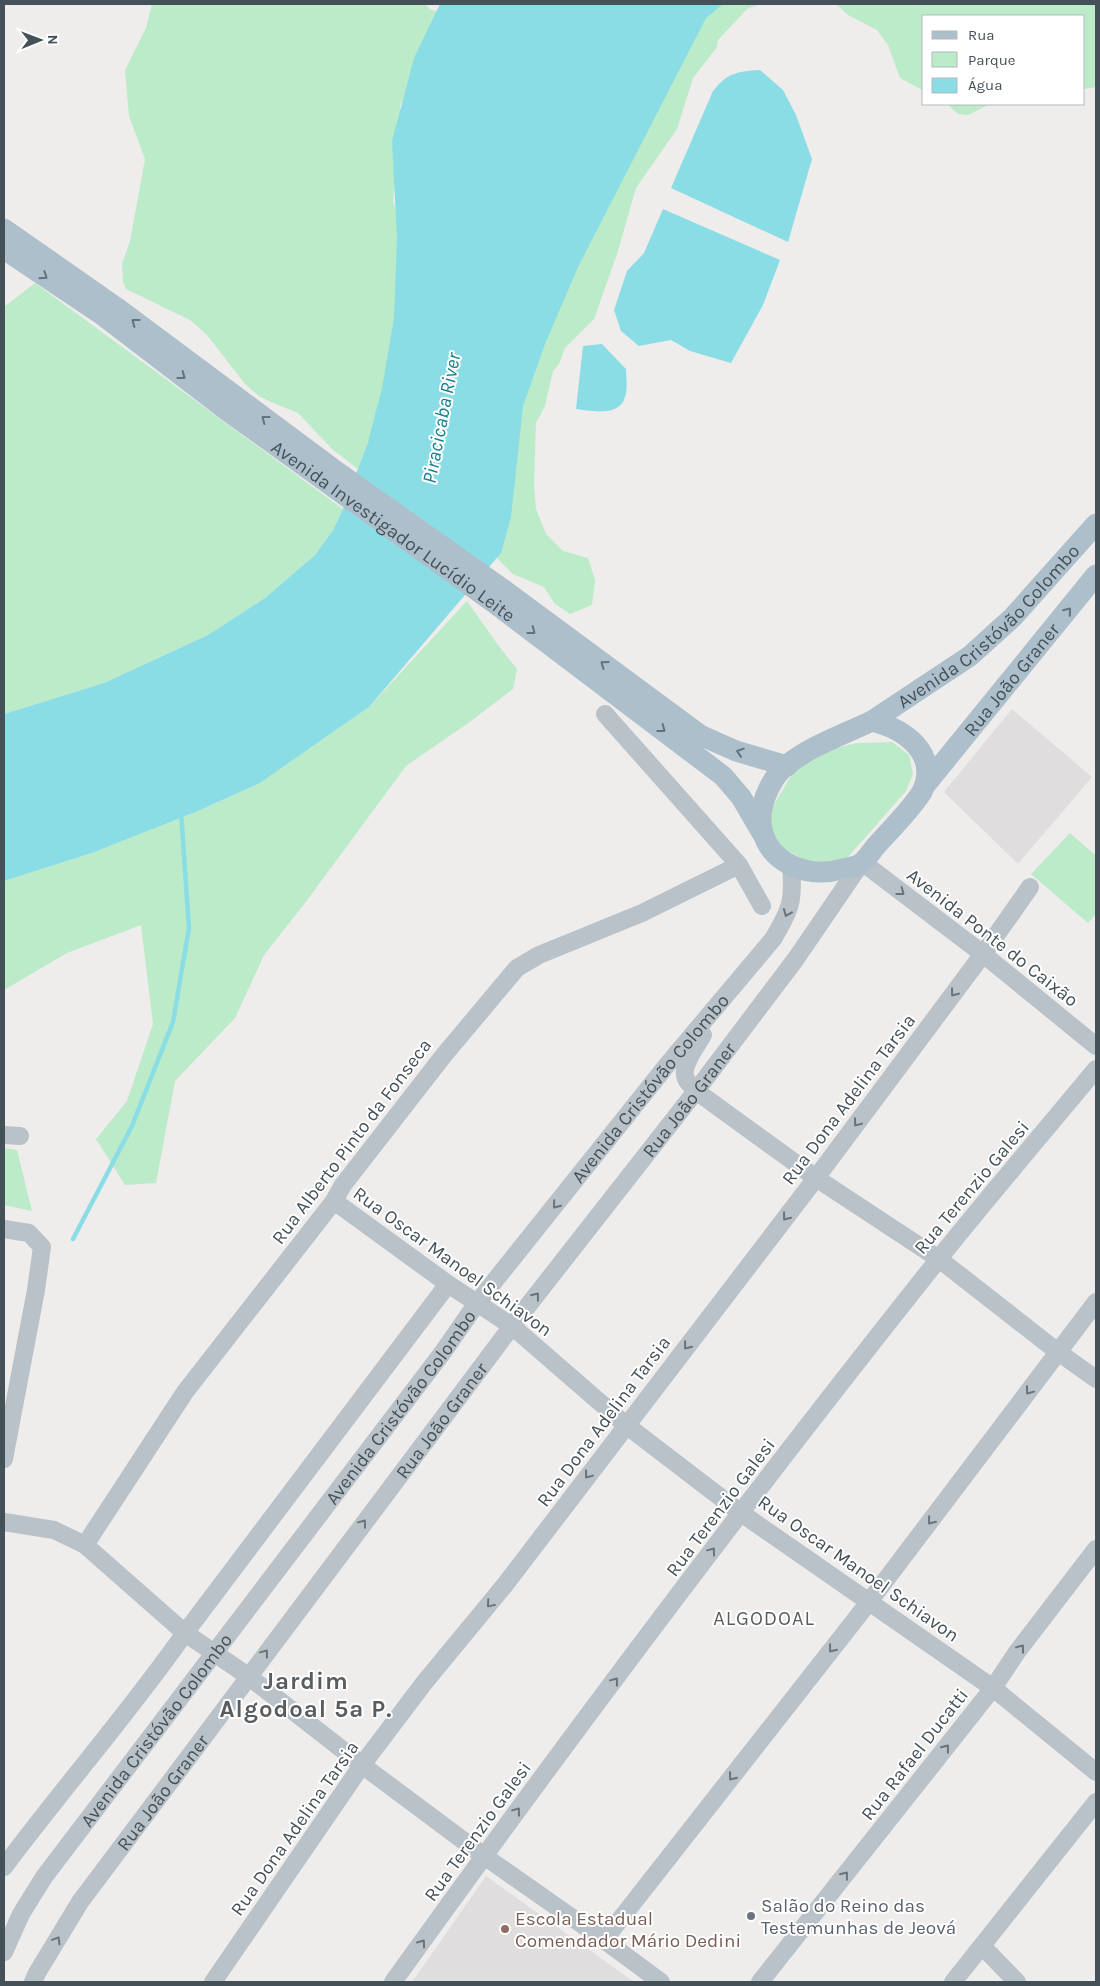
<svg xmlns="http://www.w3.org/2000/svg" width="1100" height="1986" font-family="Karla,sans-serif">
<rect width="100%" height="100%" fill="#efecec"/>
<g fill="#dfdddd">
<path d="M 1012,709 L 1092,777 L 1018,864 L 944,792 Z"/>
<path d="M 486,1876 L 634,1982 L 412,1982 Z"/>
</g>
<g fill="#bbebc8">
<path d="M 152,4 L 425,4 L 431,10 L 439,11 L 400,106 L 400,124 L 393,202 L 398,214 L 406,337 L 358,469 L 333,450 L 298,413 L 271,402 L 259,396 L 245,384 L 207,335 L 190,320 L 126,289 L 123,282 L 122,264 L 130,241 L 145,159 L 129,116 L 125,70 L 146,28 Z"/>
<path d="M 683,4 L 760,4 L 747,9 L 718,40 L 717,47 L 693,78 L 677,129 L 636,188 L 617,254 L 594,319 L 565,348 L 559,364 L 553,371 L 545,406 L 536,423 L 534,485 L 536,509 L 546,534 L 563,551 L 588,558 L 595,580 L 592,605 L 570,614 L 555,604 L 544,587 L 513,574 L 497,558 L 501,372 Z"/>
<path d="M 836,4 L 1096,4 L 1096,87 L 1084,89 L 1084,16 L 924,16 L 924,91 L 900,78 L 888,45 L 877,30 L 848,15 Z"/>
<path d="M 947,104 L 990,104 L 968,115 L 958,114 Z"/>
<path d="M 35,283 L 343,509 L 333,530 L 315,555 L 265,598 L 208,635 L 104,683 L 4,714 L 4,307 Z"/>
<path d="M 467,601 L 498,645 L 517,669 L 513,689 L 471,721 L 406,766 L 305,903 L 264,955 L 235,1018 L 175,1081 L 156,1183 L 125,1185 L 96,1139 L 127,1101 L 153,1024 L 141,925 L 67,953 L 4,990 L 4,881 L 92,853 L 198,811 L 260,783 L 369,707 Z"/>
<path d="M 892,742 L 909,755 L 913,774 L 906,791 L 848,857 L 826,862 L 804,860 L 783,848 L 771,832 L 771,810 L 793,772 L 824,751 L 857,743 Z"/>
<path d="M 1070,833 L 1096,856 L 1096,914 L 1088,923 L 1031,874 Z"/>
<path d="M 4,1148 L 17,1150 L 32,1211 L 4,1205 Z"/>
</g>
<g fill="#8bdde5">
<path d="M 440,4 L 723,4 L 706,18 L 578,267 L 545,344 L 523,406 L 511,517 L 501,553 L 369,707 L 260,783 L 198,811 L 92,853 L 4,881 L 4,714 L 104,683 L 208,635 L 265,598 L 315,555 L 333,530 L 343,509 L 368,442 L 382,388 L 394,318 L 397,237 L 392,141 L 414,58 Z"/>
<path d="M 760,70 L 783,90 L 796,115 L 812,159 L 788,242 L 671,188 L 713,91 C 727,73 738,71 760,70 Z"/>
<path d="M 663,209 L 780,260 L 763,305 L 731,363 L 690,351 L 671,340 L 639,346 L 621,331 L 614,310 L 627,271 L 644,253 Z"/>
<path d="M 602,344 L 626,369 C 626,378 628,389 625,397 C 620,417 591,411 576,409 L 583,346 Z"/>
</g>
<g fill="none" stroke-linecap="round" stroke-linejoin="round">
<path stroke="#8bdde5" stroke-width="4.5" d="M 73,1239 L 132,1126 L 173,1022 L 189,928 L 181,812"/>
<g stroke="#b8c2c8" stroke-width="18">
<path d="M 605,714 L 739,865 L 762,906"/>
<path d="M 862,862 L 983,954 L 1096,1046"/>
<path d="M 703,1035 C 697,1046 680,1066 686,1079 C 688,1083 693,1087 696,1091 L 816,1178 L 939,1259 L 1058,1352 L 1096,1379"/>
<path d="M 4,1135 L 20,1136"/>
<path d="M 334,1201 L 448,1284 L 512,1326 L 626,1425 L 741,1513 L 993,1688 L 1096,1772"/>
<path d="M 4,1229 L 29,1233 L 42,1247 L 36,1290 L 4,1459"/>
<path d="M 4,1522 L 54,1530 L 85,1545 L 185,1633 L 248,1676 L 362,1765 L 484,1856 L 604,1940 L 661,1982"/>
<path d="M 85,1545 L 185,1392 L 334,1201 L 343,1185 L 444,1055 L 517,968 L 539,955 L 642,913 L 739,865"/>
<path d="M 4,1867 C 63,1788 128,1714 185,1633 L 448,1284"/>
<path d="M 604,1940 L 869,1602 L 1096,1302"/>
<path d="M 982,1946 L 1017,1982"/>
<path id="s1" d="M 4,1952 L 21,1914 L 44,1877 L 443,1352 L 477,1303 L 667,1065 L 773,939 C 791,909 794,900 791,866"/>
<path id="s2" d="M 33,1982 L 37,1973 L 80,1902 L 512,1326 L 696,1091 L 795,960 L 860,865"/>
<path d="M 213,1982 L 362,1765 L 424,1683 L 504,1586 L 816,1178 L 983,954 L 1030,887"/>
<path d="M 393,1982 C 569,1737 750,1496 937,1261 C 989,1196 1043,1133 1096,1069"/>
<path d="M 760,1982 L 993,1688 L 1017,1652 L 1096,1549"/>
<path d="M 953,1982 L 1096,1802"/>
</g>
<g stroke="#adbfca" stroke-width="21">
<path d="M 4,229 L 117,308 L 333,469 L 504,590 L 700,735 L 736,751 L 787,766"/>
<path id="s3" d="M 4,249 L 101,314 L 225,409 L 493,602 L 723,776 L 741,797 L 762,833"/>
<path d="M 872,721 C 905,729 940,754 922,792 C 909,812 891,829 875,847 C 871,852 866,860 860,864 C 856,867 847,868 842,869 C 794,883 745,847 766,795 C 770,785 775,776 782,769 C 807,747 842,735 872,721 Z"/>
<path id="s4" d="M 872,721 L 970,656 L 1013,617 L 1096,524"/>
<path id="s5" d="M 926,784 L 1096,575"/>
</g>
</g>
<defs><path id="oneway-chevron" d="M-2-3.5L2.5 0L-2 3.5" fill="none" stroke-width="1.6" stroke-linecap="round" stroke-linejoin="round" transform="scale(1.25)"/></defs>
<g stroke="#64727a">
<use href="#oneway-chevron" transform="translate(44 276) rotate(34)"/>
<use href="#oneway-chevron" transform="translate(135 322) rotate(-143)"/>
<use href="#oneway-chevron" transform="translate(182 376) rotate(37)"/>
<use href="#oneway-chevron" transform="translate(265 419) rotate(-143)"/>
<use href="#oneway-chevron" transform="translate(1068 611) rotate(-51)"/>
<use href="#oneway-chevron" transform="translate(532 631) rotate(37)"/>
<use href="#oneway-chevron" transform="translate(604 664) rotate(-144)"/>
<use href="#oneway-chevron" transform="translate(662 729) rotate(37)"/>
<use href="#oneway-chevron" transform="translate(740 752) rotate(-162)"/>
</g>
<g stroke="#68737a">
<use href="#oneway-chevron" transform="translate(901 892) rotate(37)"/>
<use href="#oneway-chevron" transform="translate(787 913) rotate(113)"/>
<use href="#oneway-chevron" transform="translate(954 993) rotate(127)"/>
<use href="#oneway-chevron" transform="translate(857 1123) rotate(127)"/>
<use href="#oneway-chevron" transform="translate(556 1205) rotate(129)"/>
<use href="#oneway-chevron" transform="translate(786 1217) rotate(128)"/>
<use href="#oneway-chevron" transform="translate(536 1296) rotate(-52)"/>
<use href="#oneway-chevron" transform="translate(687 1346) rotate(128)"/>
<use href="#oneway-chevron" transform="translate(1029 1391) rotate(127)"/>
<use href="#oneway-chevron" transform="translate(588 1475) rotate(127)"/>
<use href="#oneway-chevron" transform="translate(931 1521) rotate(128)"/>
<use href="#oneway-chevron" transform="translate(363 1523) rotate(-53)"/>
<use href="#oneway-chevron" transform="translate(712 1551) rotate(-53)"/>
<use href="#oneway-chevron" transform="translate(490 1604) rotate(130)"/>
<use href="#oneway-chevron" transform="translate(1021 1648) rotate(-53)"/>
<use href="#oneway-chevron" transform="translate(832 1649) rotate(128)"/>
<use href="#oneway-chevron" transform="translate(265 1653) rotate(-53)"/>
<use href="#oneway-chevron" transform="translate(615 1681) rotate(-53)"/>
<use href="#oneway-chevron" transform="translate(946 1748) rotate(-52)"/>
<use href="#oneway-chevron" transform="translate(732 1777) rotate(128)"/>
<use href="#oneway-chevron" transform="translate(517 1811) rotate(-53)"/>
<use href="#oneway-chevron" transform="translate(845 1875) rotate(-52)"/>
<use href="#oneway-chevron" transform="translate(57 1940) rotate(-59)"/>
<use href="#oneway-chevron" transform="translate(422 1943) rotate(-54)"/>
</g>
<circle fill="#6b7280" stroke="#fff" stroke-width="2" cx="751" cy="1916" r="5"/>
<circle fill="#8d6e63" stroke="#fff" stroke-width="2" cx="505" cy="1929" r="5"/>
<g text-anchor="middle" stroke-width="4" stroke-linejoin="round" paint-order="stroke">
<g font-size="19" fill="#455158" stroke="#fff">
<text dy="7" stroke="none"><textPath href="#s3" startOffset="481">Avenida Investigador Lucídio Leite</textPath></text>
<text dy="7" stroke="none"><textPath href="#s4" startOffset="151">Avenida Cristóvão Colombo</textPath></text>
<text dy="7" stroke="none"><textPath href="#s5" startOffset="135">Rua João Graner</textPath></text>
<text transform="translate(993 937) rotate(38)" y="7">Avenida Ponte do Caixão</text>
<text dy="7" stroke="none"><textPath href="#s1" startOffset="1080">Avenida Cristóvão Colombo</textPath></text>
<text dy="7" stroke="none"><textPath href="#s2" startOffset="1100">Rua João Graner</textPath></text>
<text transform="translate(848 1099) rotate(-53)" y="7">Rua Dona Adelina Tarsia</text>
<text transform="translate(351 1141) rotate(-53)" y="7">Rua Alberto Pinto da Fonseca</text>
<text transform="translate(971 1187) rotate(-50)" y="7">Rua Terenzio Galesi</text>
<text transform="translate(453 1261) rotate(36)" y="7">Rua Oscar Manoel Schiavon</text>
<text dy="7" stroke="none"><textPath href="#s1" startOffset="675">Avenida Cristóvão Colombo</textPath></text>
<text dy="7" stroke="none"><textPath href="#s2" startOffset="695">Rua João Graner</textPath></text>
<text transform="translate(603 1421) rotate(-53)" y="7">Rua Dona Adelina Tarsia</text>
<text transform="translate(720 1507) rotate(-53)" y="7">Rua Terenzio Galesi</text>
<text transform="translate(859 1568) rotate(35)" y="7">Rua Oscar Manoel Schiavon</text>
<text dy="7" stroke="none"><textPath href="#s1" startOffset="270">Avenida Cristóvão Colombo</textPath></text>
<text transform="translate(914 1754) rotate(-52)" y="7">Rua Rafael Ducatti</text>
<text dy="7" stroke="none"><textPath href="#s2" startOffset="230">Rua João Graner</textPath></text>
<text transform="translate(294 1828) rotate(-55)" y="7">Rua Dona Adelina Tarsia</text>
<text transform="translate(477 1831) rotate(-54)" y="7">Rua Terenzio Galesi</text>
</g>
<g font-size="19" fill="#5b616d" stroke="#fff" text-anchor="start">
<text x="761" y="1912">Salão do Reino das<tspan x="761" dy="22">Testemunhas de Jeová</tspan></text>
</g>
<g font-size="19" fill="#785e54" stroke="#fff" text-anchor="start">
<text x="515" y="1925">Escola Estadual<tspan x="515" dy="22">Comendador Mário Dedini</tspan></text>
</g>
<g font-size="20" font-style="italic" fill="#15828e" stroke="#fff">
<text transform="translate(441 418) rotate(-79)" y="7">Piracicaba River</text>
</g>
<g font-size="20" letter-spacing="1" fill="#595d60" stroke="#fff">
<text x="764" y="1625">ALGODOAL</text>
</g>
<g font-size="24" font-weight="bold" letter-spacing="1" fill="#595d60" stroke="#fff">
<text x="306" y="1689">Jardim<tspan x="306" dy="28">Algodoal 5ª P.</tspan></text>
</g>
</g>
<rect width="1100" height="1986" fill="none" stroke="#455158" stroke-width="10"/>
<rect x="922" y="15" width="162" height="90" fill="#ffffff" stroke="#b5b9bc"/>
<rect x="932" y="31" width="25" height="8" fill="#adbfca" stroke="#b5b9bc"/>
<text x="968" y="40" font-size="15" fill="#455158">Rua</text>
<rect x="932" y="52" width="25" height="15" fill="#bbebc8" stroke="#b5b9bc"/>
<text x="968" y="65" font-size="15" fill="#455158">Parque</text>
<rect x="932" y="78" width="25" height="15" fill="#8bdde5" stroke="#b5b9bc"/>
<text x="968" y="90" font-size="15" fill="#455158">Água</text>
<g transform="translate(40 40) rotate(89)" stroke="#ffffff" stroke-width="4" paint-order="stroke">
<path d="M0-4L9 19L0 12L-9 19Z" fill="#455158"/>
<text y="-8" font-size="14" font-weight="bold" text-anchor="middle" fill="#455158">N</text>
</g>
</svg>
